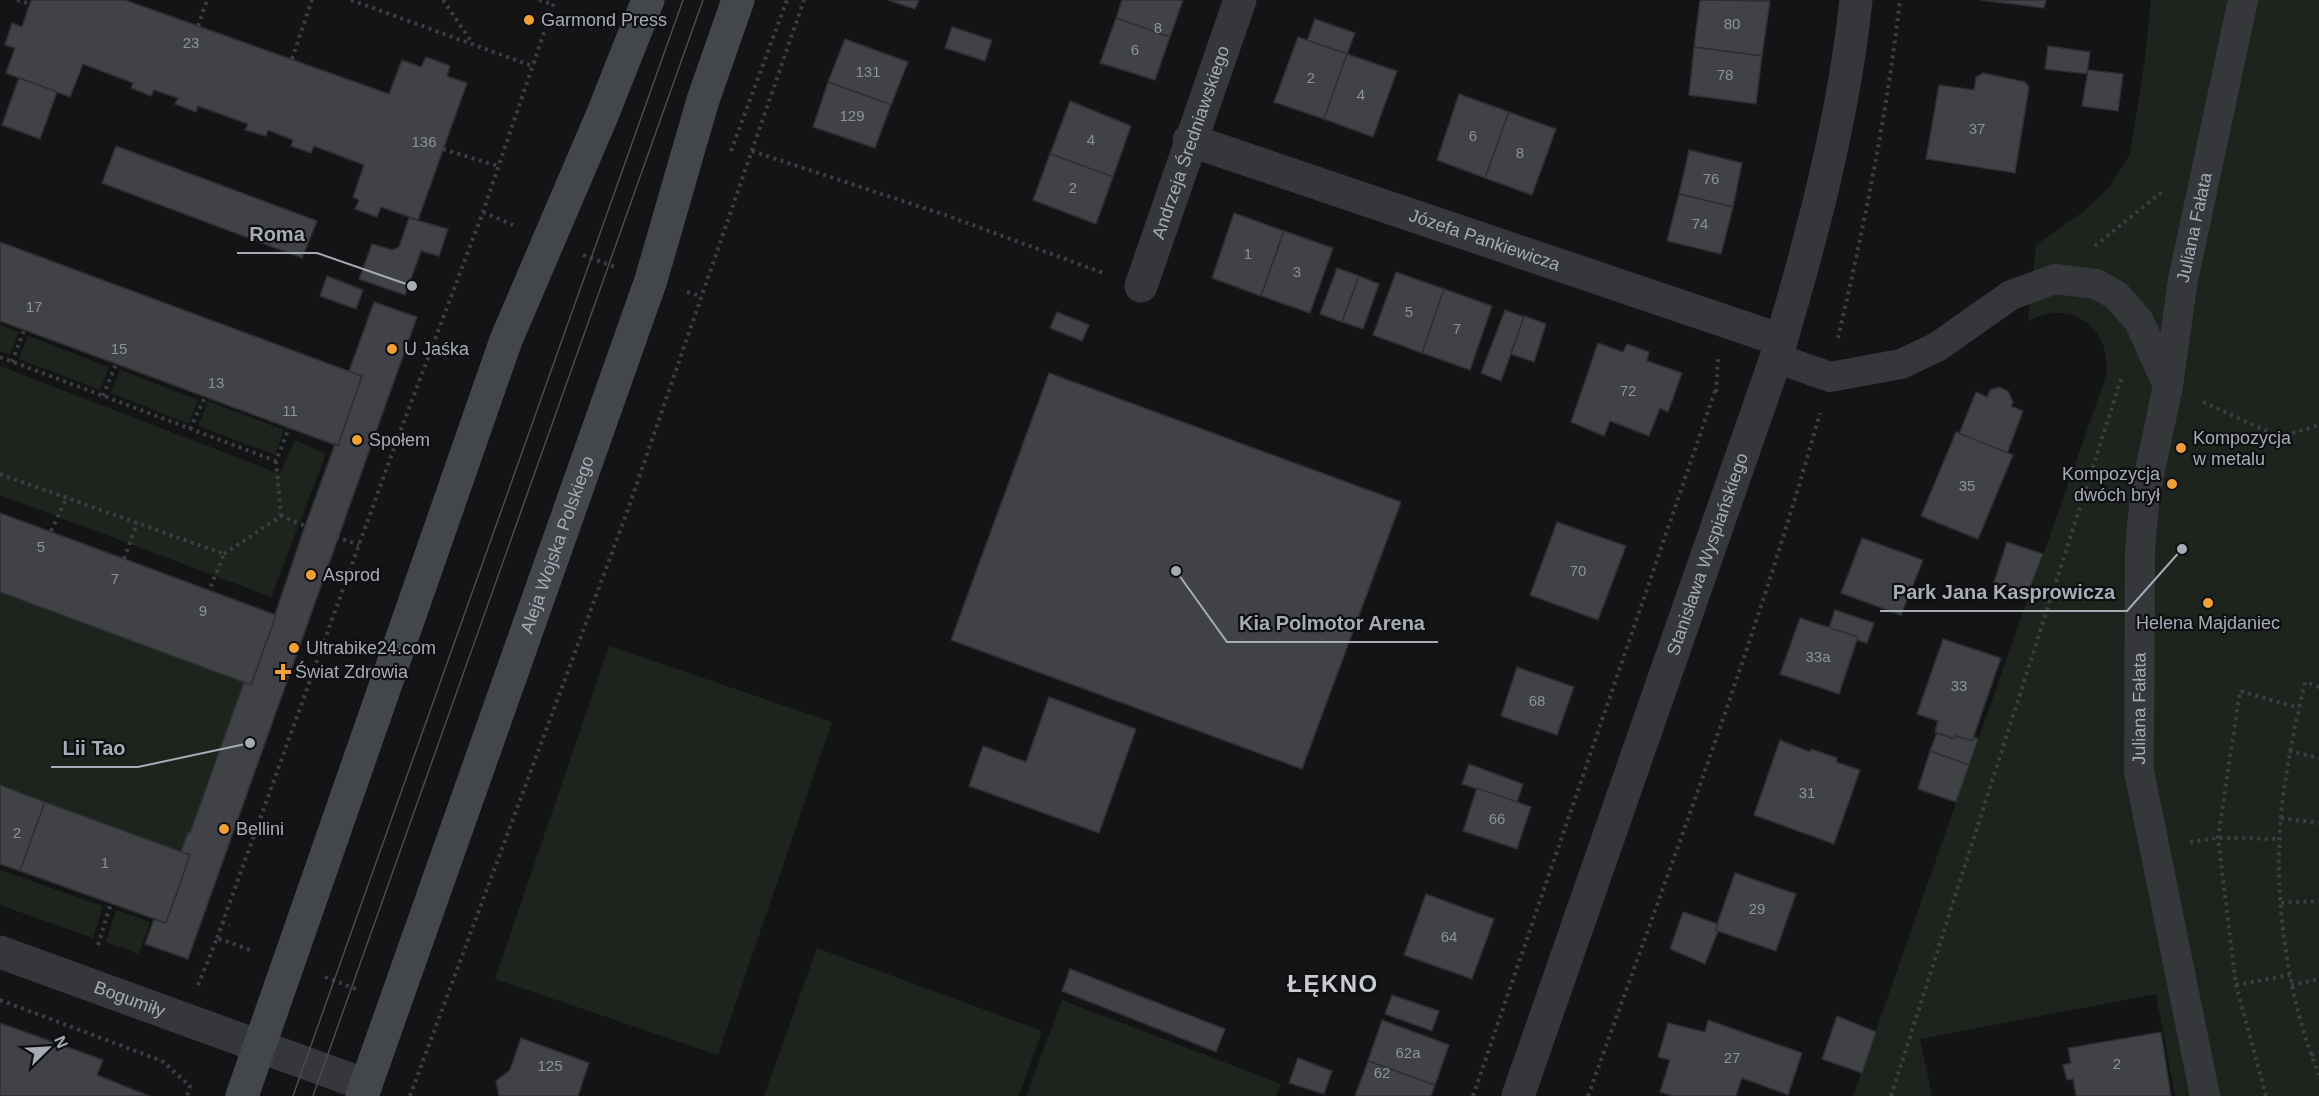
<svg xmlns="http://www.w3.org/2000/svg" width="2319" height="1096" font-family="Arial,sans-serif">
<rect width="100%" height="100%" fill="#141416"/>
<g fill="#1c241d">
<path d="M 2151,0 L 2319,0 L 2319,1096 L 2175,1096 L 2156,994 L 1920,1039 L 1932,1096 L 1853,1096 L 2105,379 C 2115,331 2073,297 2028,321 L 2036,245 L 2084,211 L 2109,187 L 2130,154 L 2145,59 Z"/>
<path d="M 0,325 L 19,332 L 10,355 L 0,351 Z"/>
<path d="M 28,336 L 109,367 L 100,390 L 19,359 Z"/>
<path d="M 0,366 L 280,474 L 295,440 L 326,454 L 271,597 L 0,495 Z"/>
<path d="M 120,370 L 198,400 L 189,424 L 111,393 Z"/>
<path d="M 208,401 L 284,430 L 275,455 L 198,426 Z"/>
<path d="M 0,592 L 244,682 L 190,833 L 188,832 L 181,852 L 0,785 Z"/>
<path d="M 609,646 L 832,722 L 718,1055 L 495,979 Z"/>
<path d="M 0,870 L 103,906 L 93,938 L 0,905 Z"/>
<path d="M 116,910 L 150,922 L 139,954 L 106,942 Z"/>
<path d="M 817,948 L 1042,1031 L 1019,1096 L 764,1096 Z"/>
<path d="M 1062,1000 L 1281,1084 L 1276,1096 L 1026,1096 Z"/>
</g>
<g fill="#404246" stroke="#2e2f32" stroke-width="1.5">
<path d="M 31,0 L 125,0 L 389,94 L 402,60 L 421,67 L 426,57 L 450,66 L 447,76 L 467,83 L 418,220 L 381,207 L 377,217 L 355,209 L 359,200 L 353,197 L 364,165 L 314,146 L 311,153 L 291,146 L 293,140 L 268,130 L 266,136 L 245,130 L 248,124 L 198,106 L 196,112 L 175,104 L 178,98 L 154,90 L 151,96 L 131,88 L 133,83 L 83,64 L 70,97 L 6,73 L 15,48 L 5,45 L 12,23 L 22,27 Z"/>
<path d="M 888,0 L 919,0 L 915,9 Z"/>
<path d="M 1122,0 L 1183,0 L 1170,37 L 1116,18 Z"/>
<path d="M 1700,0 L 1770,1 L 1762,56 L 1694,47 Z"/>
<path d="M 1981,0 L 2046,0 L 2044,8 Z"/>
<path d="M 1116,18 L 1170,37 L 1155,80 L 1100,63 Z"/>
<path d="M 1315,19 L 1355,33 L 1347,54 L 1307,41 Z"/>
<path d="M 952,27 L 992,40 L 985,61 L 945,48 Z"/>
<path d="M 1298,37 L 1347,54 L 1324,119 L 1274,102 Z"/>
<path d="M 845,39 L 908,62 L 891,105 L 828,82 Z"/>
<path d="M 2048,46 L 2090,52 L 2087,74 L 2045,69 Z"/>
<path d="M 1694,47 L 1762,56 L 1756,104 L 1689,95 Z"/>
<path d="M 1347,54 L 1397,71 L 1373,137 L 1324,119 Z"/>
<path d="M 2088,70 L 2123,74 L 2118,111 L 2082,106 Z"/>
<path d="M 1983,73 L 2025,82 L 2029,87 L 2015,173 L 1926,159 L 1939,85 L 1974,90 L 1976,77 Z"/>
<path d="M 19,78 L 57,92 L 40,139 L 2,125 Z"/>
<path d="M 828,82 L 891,105 L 875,148 L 813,127 Z"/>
<path d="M 1459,94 L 1509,112 L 1485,178 L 1437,160 Z"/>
<path d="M 1070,101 L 1131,126 L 1113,177 L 1050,154 Z"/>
<path d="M 1509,112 L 1556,129 L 1532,195 L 1485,178 Z"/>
<path d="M 116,146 L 317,221 L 302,258 L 102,183 Z"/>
<path d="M 1689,150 L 1742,163 L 1733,207 L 1679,194 Z"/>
<path d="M 1050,154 L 1113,177 L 1096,224 L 1033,200 Z"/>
<path d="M 1679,194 L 1733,207 L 1721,254 L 1667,241 Z"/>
<path d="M 1234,213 L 1284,231 L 1261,296 L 1212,278 Z"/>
<path d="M 409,218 L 448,229 L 439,256 L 421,251 L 405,295 L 359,279 L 372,244 L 392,250 L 399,247 Z"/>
<path d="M 1284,231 L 1333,248 L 1310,313 L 1261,296 Z"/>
<path d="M 0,242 L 362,376 L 338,446 L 0,321 Z"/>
<path d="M 1337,268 L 1359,276 L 1342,322 L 1320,314 Z"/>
<path d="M 1396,272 L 1444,289 L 1422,353 L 1373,335 Z"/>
<path d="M 327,276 L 363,290 L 356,309 L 320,296 Z"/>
<path d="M 1359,276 L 1379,284 L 1363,329 L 1342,322 Z"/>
<path d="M 1444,289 L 1492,306 L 1470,370 L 1422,353 Z"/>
<path d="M 374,302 L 417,317 L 188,959 L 145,944 L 154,919 L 166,923 L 190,855 L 181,852 L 188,832 L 190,833 L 244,682 L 251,685 L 305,526 L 335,444 L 338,446 L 362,376 L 349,371 Z"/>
<path d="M 1505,310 L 1524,317 L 1501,381 L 1481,373 Z"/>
<path d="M 1057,312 L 1089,325 L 1082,341 L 1050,328 Z"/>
<path d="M 1524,316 L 1546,324 L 1534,362 L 1511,354 Z"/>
<path d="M 1598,343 L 1623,352 L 1627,344 L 1649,352 L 1647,361 L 1682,373 L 1668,412 L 1660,408 L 1649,436 L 1610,421 L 1604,436 L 1571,422 Z"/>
<path d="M 1049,373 L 1401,502 L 1302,769 L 951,640 Z"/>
<path d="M 1999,387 L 2008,391 L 2013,402 L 2011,406 L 2023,411 L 2007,454 L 1959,434 L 1976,392 L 1987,397 L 1990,390 Z"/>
<path d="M 1956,432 L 2013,455 L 1978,539 L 1921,516 Z"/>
<path d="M 0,513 L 276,615 L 251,685 L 0,592 Z"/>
<path d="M 1557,522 L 1626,546 L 1598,620 L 1530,595 Z"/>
<path d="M 1862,538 L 1923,560 L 1901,615 L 1841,593 Z"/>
<path d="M 2007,542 L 2043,554 L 2028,593 L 1994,582 Z"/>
<path d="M 1835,610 L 1874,623 L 1867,643 L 1857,640 L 1858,637 L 1829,628 Z"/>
<path d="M 1800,618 L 1858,637 L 1839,694 L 1780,674 Z"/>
<path d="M 1943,639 L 2001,658 L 1972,741 L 1956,736 L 1954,739 L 1935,732 L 1938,721 L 1917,714 Z"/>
<path d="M 1517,667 L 1574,687 L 1557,735 L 1501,716 Z"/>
<path d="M 1049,697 L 1136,729 L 1099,833 L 969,786 L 983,746 L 1026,762 Z"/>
<path d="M 1937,733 L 1954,739 L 1956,736 L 1972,741 L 1974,737 L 1978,739 L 1969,765 L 1930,751 Z"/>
<path d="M 1780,740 L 1810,752 L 1811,749 L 1837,758 L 1836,762 L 1860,770 L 1834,844 L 1754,815 Z"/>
<path d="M 1930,751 L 1969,765 L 1956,802 L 1918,789 Z"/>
<path d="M 1469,764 L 1523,784 L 1517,802 L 1462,784 Z"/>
<path d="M 0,785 L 45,802 L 20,871 L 0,864 Z"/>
<path d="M 1477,788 L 1531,807 L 1517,849 L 1463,831 Z"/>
<path d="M 45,802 L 190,855 L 166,923 L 20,871 Z"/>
<path d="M 1735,873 L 1796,894 L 1776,951 L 1715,930 Z"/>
<path d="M 1426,894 L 1494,919 L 1472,979 L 1404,955 Z"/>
<path d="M 1683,912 L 1718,924 L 1715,930 L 1718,931 L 1705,964 L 1670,949 Z"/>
<path d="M 1070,969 L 1225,1029 L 1216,1052 L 1062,991 Z"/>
<path d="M 1392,995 L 1439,1011 L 1432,1031 L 1385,1014 Z"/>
<path d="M 1837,1016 L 1876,1032 L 1862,1073 L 1822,1059 Z"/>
<path d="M 1382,1020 L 1449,1045 L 1435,1085 L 1368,1061 Z"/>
<path d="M 1708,1020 L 1802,1053 L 1788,1095 L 1742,1078 L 1736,1096 L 1673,1096 L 1660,1092 L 1670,1060 L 1658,1057 L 1668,1023 L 1705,1032 Z"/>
<path d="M 0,1023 L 103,1060 L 97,1075 L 149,1096 L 0,1096 Z"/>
<path d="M 2161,1032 L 2171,1096 L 2076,1096 L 2073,1079 L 2067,1080 L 2063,1065 L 2071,1063 L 2068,1048 Z"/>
<path d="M 521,1038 L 589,1063 L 578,1096 L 499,1096 L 496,1081 L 510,1070 Z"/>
<path d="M 1298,1058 L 1332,1071 L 1324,1094 L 1289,1083 Z"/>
<path d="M 1368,1061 L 1435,1085 L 1431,1096 L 1355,1096 Z"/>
</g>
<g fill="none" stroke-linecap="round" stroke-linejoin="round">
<g stroke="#3b3e42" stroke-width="4" stroke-dasharray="3 4.5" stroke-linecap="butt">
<path d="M 17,0 L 30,4"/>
<path d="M 351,0 L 532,66"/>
<path d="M 443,0 L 473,44"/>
<path d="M 539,0 L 553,4"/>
<path d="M 198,26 L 207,0"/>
<path d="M 292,59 L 312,0"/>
<path d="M 443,149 L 498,166"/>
<path d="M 731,151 L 787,0"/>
<path d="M 752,151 L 948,216 L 1106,274"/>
<path d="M 483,212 L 513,225"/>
<path d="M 2095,246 L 2164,190"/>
<path d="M 583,255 L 615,267"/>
<path d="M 687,292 L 700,296"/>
<path d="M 1838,338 C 1864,227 1887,114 1900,0"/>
<path d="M 0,357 L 276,461 L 289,428"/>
<path d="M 12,362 L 24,330"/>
<path d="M 1716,392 L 1718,359"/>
<path d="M 103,396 L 116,364"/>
<path d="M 2203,402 L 2280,437 L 2319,425"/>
<path d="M 190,429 L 205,397"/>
<path d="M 276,461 L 281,516"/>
<path d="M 0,474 L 224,554 L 209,591"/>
<path d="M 51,531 L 67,497"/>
<path d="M 336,537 L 359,545"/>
<path d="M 224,554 L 281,516 L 305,526"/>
<path d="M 124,559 L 137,523"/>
<path d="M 2319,687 L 2305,682 C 2295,726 2285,771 2281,816 C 2273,897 2288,1000 2319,1075"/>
<path d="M 2289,751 L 2319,758"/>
<path d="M 2281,818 L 2319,823"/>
<path d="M 2190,842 L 2218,838 L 2281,839"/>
<path d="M 2281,903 L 2319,901"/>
<path d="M 222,922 L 230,925"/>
<path d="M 217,938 L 394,448 L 483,212 L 555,0"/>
<path d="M 98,945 L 111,903"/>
<path d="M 325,977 L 359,990"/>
<path d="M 198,985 L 217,938 L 253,951"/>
<path d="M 2236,985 L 2290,975"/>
<path d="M 2291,985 L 2319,979"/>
<path d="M 0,1000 L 162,1061 L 190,1086 L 187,1096"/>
<path d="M 2311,1055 L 2319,1052"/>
<path d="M 410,1096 L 626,515 L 804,0"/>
<path d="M 1473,1096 L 1715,391"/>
<path d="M 1588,1096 C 1669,870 1755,644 1820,413"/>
<path d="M 1891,1096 L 2122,376"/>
<path d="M 2266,1096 L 2236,985 L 2218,838 L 2240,691 L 2299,708"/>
</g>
<g stroke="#35373b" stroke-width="30">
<path d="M 1776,358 L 1830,377 L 1901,364 L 1937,347 L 2011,295 L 2055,279 L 2096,284 L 2116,295 L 2139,321 L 2168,386"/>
<path id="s1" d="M 2205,1096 L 2139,771 L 2140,550 L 2145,494 L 2168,386 L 2183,280 L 2243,0"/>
</g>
<g stroke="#35373b" stroke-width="33">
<path id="s2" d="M 1189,140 L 1781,340"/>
<path id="s3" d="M 1141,286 L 1240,0"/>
<path id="s4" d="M 0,952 L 366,1085"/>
</g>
<path stroke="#35373b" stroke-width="33" id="s5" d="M 1518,1096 L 1776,358 C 1811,241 1843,122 1856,0"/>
<g stroke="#43464b" stroke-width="33">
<path d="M 242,1096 L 506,340 L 601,118 L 648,0"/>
<path id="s6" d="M 362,1096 L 651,280 L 703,100 L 738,0"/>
</g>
<g stroke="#484b50" stroke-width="1.5">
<path d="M 293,1096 L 683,0"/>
<path d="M 313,1096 L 703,0"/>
</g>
</g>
<g fill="#f0a132" stroke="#0f0f11" stroke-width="2">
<circle cx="529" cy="20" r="6"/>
<circle cx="392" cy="349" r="6"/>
<circle cx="357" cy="440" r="6"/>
<circle cx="2181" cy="448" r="6"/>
<circle cx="2172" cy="484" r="6"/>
<circle cx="311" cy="575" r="6"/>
<circle cx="2208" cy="603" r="6"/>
<circle cx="294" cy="648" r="6"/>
<path d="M280 663h6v6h6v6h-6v6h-6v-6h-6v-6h6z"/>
<circle cx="224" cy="829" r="6"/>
</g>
<g text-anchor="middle" stroke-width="4.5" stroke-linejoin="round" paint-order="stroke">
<g font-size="15" fill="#8c929a">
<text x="1732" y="29">80</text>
<text x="1158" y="33">8</text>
<text x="191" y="48">23</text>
<text x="1135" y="55">6</text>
<text x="868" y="77">131</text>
<text x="1725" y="80">78</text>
<text x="1311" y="83">2</text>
<text x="1361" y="100">4</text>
<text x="852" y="121">129</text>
<text x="1977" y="134">37</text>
<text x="1473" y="141">6</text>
<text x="1091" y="145">4</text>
<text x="424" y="147">136</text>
<text x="1520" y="158">8</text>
<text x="1711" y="184">76</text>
<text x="1073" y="193">2</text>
<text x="1700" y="229">74</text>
<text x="1248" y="259">1</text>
<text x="1297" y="277">3</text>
<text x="34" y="312">17</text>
<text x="1409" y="317">5</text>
<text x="1457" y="334">7</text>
<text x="119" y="354">15</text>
<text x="216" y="388">13</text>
<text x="1628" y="396">72</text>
<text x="290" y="416">11</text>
<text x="1967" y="491">35</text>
<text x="41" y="552">5</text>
<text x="1578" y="576">70</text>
<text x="115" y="584">7</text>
<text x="203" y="616">9</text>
<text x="1818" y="662">33a</text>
<text x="1959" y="691">33</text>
<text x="1537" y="706">68</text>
<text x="1807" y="798">31</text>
<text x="1497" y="824">66</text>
<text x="17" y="838">2</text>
<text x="105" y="868">1</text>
<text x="1757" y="914">29</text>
<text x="1449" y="942">64</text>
<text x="1408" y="1058">62a</text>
<text x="1732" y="1063">27</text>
<text x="2117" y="1069">2</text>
<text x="550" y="1071">125</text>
<text x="1382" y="1078">62</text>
</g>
<g font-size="18" fill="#a6acb6" stroke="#0f0f11" text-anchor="start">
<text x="541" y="26">Garmond Press</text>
<text x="404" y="355">U Jaśka</text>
<text x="2193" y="444">Kompozycja<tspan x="2193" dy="21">w metalu</tspan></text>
<text x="369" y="446">Społem</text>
<text x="2160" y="480" text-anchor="end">Kompozycja<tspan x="2160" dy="21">dwóch brył</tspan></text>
<text x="323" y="581">Asprod</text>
<text x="2208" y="629" text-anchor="middle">Helena Majdaniec</text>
<text x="306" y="654">Ultrabike24.com</text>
<text x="295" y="678">Świat Zdrowia</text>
<text x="236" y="835">Bellini</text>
</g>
<g font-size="18" fill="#a6acb6" stroke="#0f0f11">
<text dy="6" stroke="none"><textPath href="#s3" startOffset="152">Andrzeja Średniawskiego</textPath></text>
<text dy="6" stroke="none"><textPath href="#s1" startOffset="880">Juliana Fałata</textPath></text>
<text dy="6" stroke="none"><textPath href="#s2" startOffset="312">Józefa Pankiewicza</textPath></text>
<text dy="6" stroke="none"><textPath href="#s6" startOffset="585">Aleja Wojska Polskiego</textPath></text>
<text dy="6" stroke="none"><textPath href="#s5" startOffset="574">Stanisława Wyspiańskiego</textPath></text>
<text dy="6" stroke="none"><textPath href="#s1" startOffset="394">Juliana Fałata</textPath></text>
<text dy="6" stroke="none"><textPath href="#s4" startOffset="138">Bogumiły</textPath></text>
</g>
<g font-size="24" font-weight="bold" letter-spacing="1.5" fill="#c7cbd2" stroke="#0f0f11">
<text x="1333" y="992">ŁĘKNO</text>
</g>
</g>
<path fill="none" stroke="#a6acb6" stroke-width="2" d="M412 286L317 253H237M2182 549L2127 611H1880M1176 571L1227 642H1438M250 743L138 767H51"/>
<g fill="#a6acb6" stroke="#0f0f11" stroke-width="2">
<circle cx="412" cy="286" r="6"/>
<circle cx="2182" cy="549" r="6"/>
<circle cx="1176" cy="571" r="6"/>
<circle cx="250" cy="743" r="6"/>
</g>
<g font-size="20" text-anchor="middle" font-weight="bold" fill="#a6acb6" stroke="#0f0f11" stroke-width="4.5" stroke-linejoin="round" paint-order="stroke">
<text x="277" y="241">Roma</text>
<text x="2004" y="599">Park Jana Kasprowicza</text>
<text x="1332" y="630">Kia Polmotor Arena</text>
<text x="94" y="755">Lii Tao</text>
</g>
<g transform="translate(48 1048) rotate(66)" stroke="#0f0f11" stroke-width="4.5" paint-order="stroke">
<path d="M0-4.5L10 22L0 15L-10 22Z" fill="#a6acb6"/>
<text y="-9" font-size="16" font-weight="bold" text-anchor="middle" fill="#a6acb6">N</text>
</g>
</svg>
